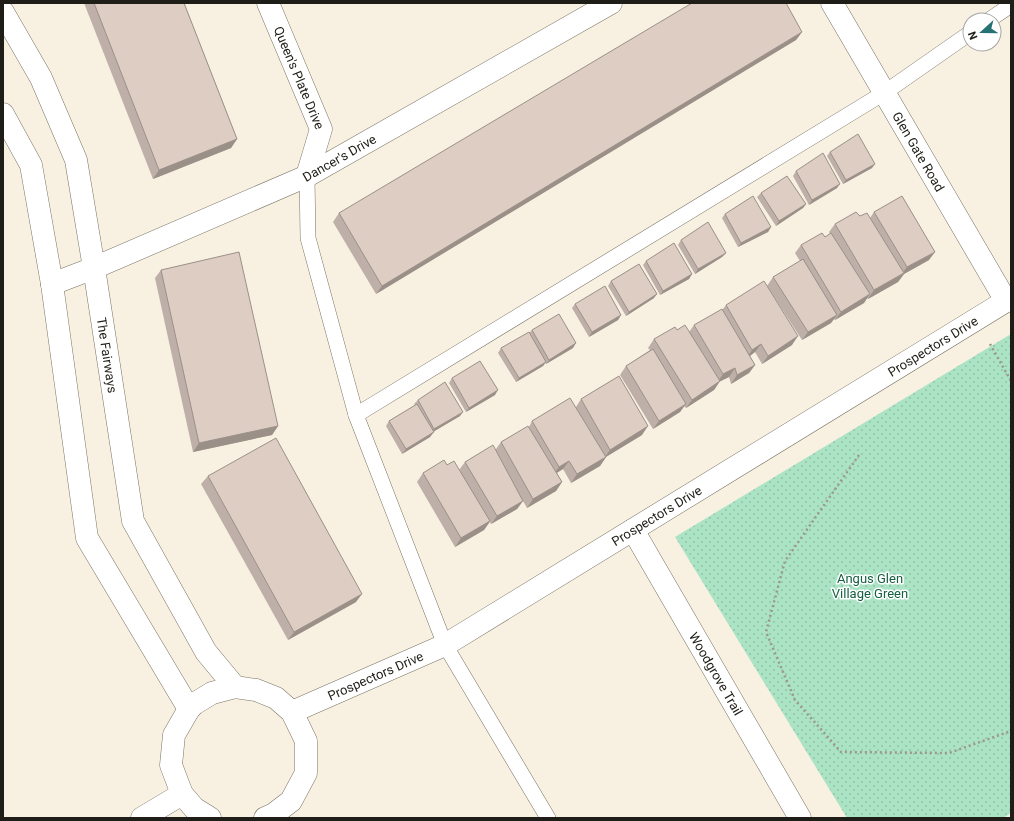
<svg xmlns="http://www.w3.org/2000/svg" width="1014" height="821" font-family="Roboto,sans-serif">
<defs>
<pattern id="park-dots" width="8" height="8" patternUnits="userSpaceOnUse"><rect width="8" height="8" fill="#abe3c5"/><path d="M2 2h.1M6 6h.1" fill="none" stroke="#93c2a8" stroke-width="1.8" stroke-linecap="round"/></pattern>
</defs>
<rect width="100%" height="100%" fill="#f8f1e1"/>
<path fill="url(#park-dots)" d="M 1011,334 L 1011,813 L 1003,818 L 847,818 L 675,537 Z"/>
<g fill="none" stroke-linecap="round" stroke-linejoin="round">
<g stroke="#7a7466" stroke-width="16">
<g id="lane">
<path d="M 989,20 L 1011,5"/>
<path d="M 307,176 L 308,238 L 356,415 L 445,645 L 548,818"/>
<path d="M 356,415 L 884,93 L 970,33"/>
</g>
</g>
<g stroke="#7a7466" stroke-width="23">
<g id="street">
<path id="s1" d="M 268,3 L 321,129 L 307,176"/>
<path id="s2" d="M 832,3 L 1006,301"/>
<path id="s3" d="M 52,284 L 94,268 L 307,176 L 611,3"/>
<path id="s4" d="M 633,530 L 800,818"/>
</g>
</g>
<g stroke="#7a7466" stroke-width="23">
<g id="secondary">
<path id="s5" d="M 3,12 L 41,78 L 76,160 L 94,268 L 133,521 L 206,652 L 235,687"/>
<path d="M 3,114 L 31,165 L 52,284 L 87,538 L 189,709"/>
<path id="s6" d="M 292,712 L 445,645 L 1011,298"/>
<path d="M 142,818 L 182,794"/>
<path d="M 210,818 L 194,808 L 182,794 L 171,765 L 174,735 L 189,709 L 194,704 L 212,693 L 235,687 L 256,690 L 276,698 L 292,712 L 306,741 L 306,773 L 291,801 L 274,814 L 265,818"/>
</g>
</g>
<g stroke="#9c978b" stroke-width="2.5" stroke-dasharray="2 3" stroke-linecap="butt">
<path d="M 990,344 L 1011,381"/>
<path d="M 859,455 L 785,561 L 766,632 L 795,700 L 841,752 L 949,753 L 1011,731"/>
</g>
<use href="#lane" stroke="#fff" stroke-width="15"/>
<use href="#street" stroke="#fff" stroke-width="22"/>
<use href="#secondary" stroke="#fff" stroke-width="22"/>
</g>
<g fill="#beb0a8">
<path d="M 84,3 L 184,3 L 237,139 L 231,148 L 153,179 Z"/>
<path d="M 802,32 L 796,40 L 376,294 L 333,222 L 339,213 Z"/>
<path d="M 830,152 L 872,168 L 843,184 L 827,156 Z"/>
<path d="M 796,171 L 837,188 L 809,205 L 793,176 Z"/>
<path d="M 761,193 L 806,204 L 803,208 L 776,226 L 757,197 Z"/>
<path d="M 874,212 L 929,260 L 904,274 L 898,282 L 868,299 L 867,298 L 864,303 L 835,320 L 834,319 L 831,323 L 802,340 L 767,286 L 773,277 L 800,261 L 795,253 L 801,245 L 825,237 L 830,234 L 829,232 L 835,224 L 860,216 L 870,218 Z"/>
<path d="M 725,214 L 771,227 L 768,232 L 738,247 L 722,218 Z"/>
<path d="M 681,240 L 726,253 L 722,257 L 695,274 L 678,245 Z"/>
<path d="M 646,261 L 692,274 L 689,279 L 660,295 L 643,265 Z"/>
<path d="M 161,270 L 278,426 L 272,435 L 193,452 L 155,278 Z"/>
<path d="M 611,281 L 654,298 L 626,316 L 608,286 Z"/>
<path d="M 575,304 L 621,315 L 618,320 L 589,337 L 572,308 Z"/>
<path d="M 726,305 L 792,345 L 762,364 L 755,352 L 750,356 L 755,365 L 749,373 L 731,384 L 729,377 L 720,381 L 714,390 L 686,408 L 684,406 L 680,412 L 653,429 L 620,375 L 626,366 L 650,350 L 648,348 L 654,339 L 677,330 L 689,332 L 694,325 L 723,309 Z"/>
<path d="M 532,330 L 573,348 L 546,364 L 545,363 L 543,366 L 516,382 L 498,353 L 501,348 L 529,333 Z"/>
<path d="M 452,378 L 495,395 L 466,412 L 449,383 Z"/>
<path d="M 581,399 L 642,435 L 606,457 L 600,466 L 571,483 L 563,469 L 557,473 L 562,482 L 556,491 L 527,508 L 523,501 L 517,509 L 491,524 L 490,522 L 484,530 L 455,547 L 417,482 L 423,473 L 447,465 L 459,470 L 465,462 L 496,449 L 501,442 L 529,427 L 532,421 L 576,407 Z"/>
<path d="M 418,400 L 460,416 L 433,432 L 430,437 L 402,454 L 386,426 L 389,421 L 415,405 L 414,404 Z"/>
<path d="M 208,476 L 356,602 L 288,640 L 201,484 Z"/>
</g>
<g fill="#9b9088">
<path d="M 802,32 L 796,40 L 376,294 L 382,286 Z"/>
<path d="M 237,139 L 231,148 L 153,179 L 159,170 Z"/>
<path d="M 875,164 L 872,168 L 843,184 L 846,180 Z"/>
<path d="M 840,184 L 837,188 L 809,205 L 812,200 Z"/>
<path d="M 806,204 L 803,208 L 776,226 L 779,221 Z"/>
<path d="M 771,227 L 768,232 L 738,247 L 741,243 Z"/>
<path d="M 935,252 L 929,260 L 904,274 L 898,282 L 868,299 L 874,290 L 901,275 L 907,267 Z"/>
<path d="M 726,253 L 722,257 L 695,274 L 698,269 Z"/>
<path d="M 692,274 L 689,279 L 660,295 L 663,291 Z"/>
<path d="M 657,294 L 654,298 L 626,316 L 629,312 Z"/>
<path d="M 870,294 L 864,303 L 835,320 L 841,312 Z"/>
<path d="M 621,315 L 618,320 L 589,337 L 592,332 Z"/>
<path d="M 837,315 L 831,323 L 802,340 L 808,332 Z"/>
<path d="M 798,336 L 792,345 L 762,364 L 768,356 Z"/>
<path d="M 576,343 L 573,348 L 546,364 L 549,360 Z"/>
<path d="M 761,344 L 755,352 L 746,359 L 752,350 Z"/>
<path d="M 546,362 L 543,366 L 516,382 L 519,378 Z"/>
<path d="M 755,365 L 749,373 L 731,384 L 737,375 Z"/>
<path d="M 735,368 L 729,377 L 717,383 L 723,374 Z"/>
<path d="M 720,381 L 714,390 L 686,408 L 692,400 Z"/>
<path d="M 498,390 L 495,395 L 466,412 L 469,408 Z"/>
<path d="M 686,404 L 680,412 L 653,429 L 659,421 Z"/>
<path d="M 463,412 L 460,416 L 431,433 L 434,429 Z"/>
<path d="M 278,426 L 272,435 L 193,452 L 199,443 Z"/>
<path d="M 648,426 L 642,435 L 604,458 L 610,450 Z"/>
<path d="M 434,432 L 430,437 L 402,454 L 406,449 Z"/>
<path d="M 606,457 L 600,466 L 571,483 L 577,474 Z"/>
<path d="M 569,461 L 563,469 L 553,475 L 559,467 Z"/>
<path d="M 562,482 L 556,491 L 527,508 L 533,499 Z"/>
<path d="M 523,501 L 517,509 L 491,524 L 497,516 Z"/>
<path d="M 490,521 L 484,530 L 455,547 L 461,538 Z"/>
<path d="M 362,594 L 356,602 L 288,640 L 294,632 Z"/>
</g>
<g fill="#ddcdc3" stroke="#9b9088">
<path d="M 94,3 L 184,3 L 237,139 L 159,170 Z"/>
<path d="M 692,3 L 786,3 L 802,32 L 382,286 L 339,213 Z"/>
<path d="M 858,134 L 875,164 L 846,180 L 830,152 Z"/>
<path d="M 823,153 L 840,184 L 812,200 L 796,171 Z"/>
<path d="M 787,176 L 806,204 L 779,221 L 761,193 Z"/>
<path d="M 753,196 L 771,227 L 741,243 L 725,214 Z"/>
<path d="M 902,196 L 935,252 L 907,267 L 874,212 Z"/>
<path d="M 856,212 L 860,216 L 867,213 L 904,273 L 874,290 L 835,224 Z"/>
<path d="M 708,222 L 726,253 L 698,269 L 681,240 Z"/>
<path d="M 822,233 L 825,237 L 831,233 L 870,294 L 841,312 L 801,245 Z"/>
<path d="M 674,243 L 692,274 L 663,291 L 646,261 Z"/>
<path d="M 239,252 L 278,426 L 199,443 L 161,270 Z"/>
<path d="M 803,259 L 837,315 L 808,332 L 773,277 Z"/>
<path d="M 639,264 L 657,294 L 629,312 L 611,281 Z"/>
<path d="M 764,281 L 798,336 L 768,356 L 761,344 L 752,350 L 726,305 Z"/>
<path d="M 605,286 L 621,315 L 592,332 L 575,304 Z"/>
<path d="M 722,309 L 755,365 L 737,375 L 735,368 L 723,374 L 694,325 Z"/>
<path d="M 559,314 L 576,343 L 549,360 L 532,330 Z"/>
<path d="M 685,325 L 720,381 L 692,400 L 654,339 L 675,327 L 677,330 Z"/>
<path d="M 529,332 L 546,362 L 519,378 L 501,348 Z"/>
<path d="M 653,349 L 686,404 L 659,421 L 626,366 Z"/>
<path d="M 480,361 L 498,390 L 469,408 L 452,378 Z"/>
<path d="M 619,376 L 648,426 L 610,450 L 581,399 Z"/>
<path d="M 445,382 L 463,412 L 434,429 L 418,400 Z"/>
<path d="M 570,398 L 606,457 L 577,474 L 569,461 L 559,467 L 532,421 Z"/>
<path d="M 417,404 L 434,432 L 406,449 L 389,421 Z"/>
<path d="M 528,426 L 562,482 L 533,499 L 501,442 Z"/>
<path d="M 276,438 L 362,594 L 294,632 L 208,476 Z"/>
<path d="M 493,445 L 523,501 L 497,516 L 465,462 Z"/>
<path d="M 444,460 L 447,465 L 454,461 L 490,521 L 461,538 L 423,473 Z"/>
</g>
<g text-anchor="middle" stroke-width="3" stroke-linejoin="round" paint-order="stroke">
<g font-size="13" fill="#1f1d17" stroke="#fff">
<text dy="5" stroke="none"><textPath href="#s1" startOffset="81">Queen's Plate Drive</textPath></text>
<text dy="5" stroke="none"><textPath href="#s2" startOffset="172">Glen Gate Road</textPath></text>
<text dy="5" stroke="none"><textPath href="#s3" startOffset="314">Dancer's Drive</textPath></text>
<text dy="5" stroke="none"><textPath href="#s6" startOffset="739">Prospectors Drive</textPath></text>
<text dy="5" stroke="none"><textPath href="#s5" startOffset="363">The Fairways</textPath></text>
<text dy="5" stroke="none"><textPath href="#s6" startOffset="415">Prospectors Drive</textPath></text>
<text dy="5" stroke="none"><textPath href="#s4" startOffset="166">Woodgrove Trail</textPath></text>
<text dy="5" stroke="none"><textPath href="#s6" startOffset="91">Prospectors Drive</textPath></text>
</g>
<g font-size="13" fill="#146041" stroke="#fff">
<text x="870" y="583">Angus Glen<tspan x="870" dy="15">Village Green</tspan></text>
</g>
</g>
<rect width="1014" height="821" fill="none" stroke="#1f1d17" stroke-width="8"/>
<g transform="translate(982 32) rotate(249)"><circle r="19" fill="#ffffff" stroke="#a5a5a2"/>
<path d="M0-3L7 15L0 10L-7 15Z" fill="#267172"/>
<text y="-6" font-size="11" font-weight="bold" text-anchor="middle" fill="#1f1d17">N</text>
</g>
</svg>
